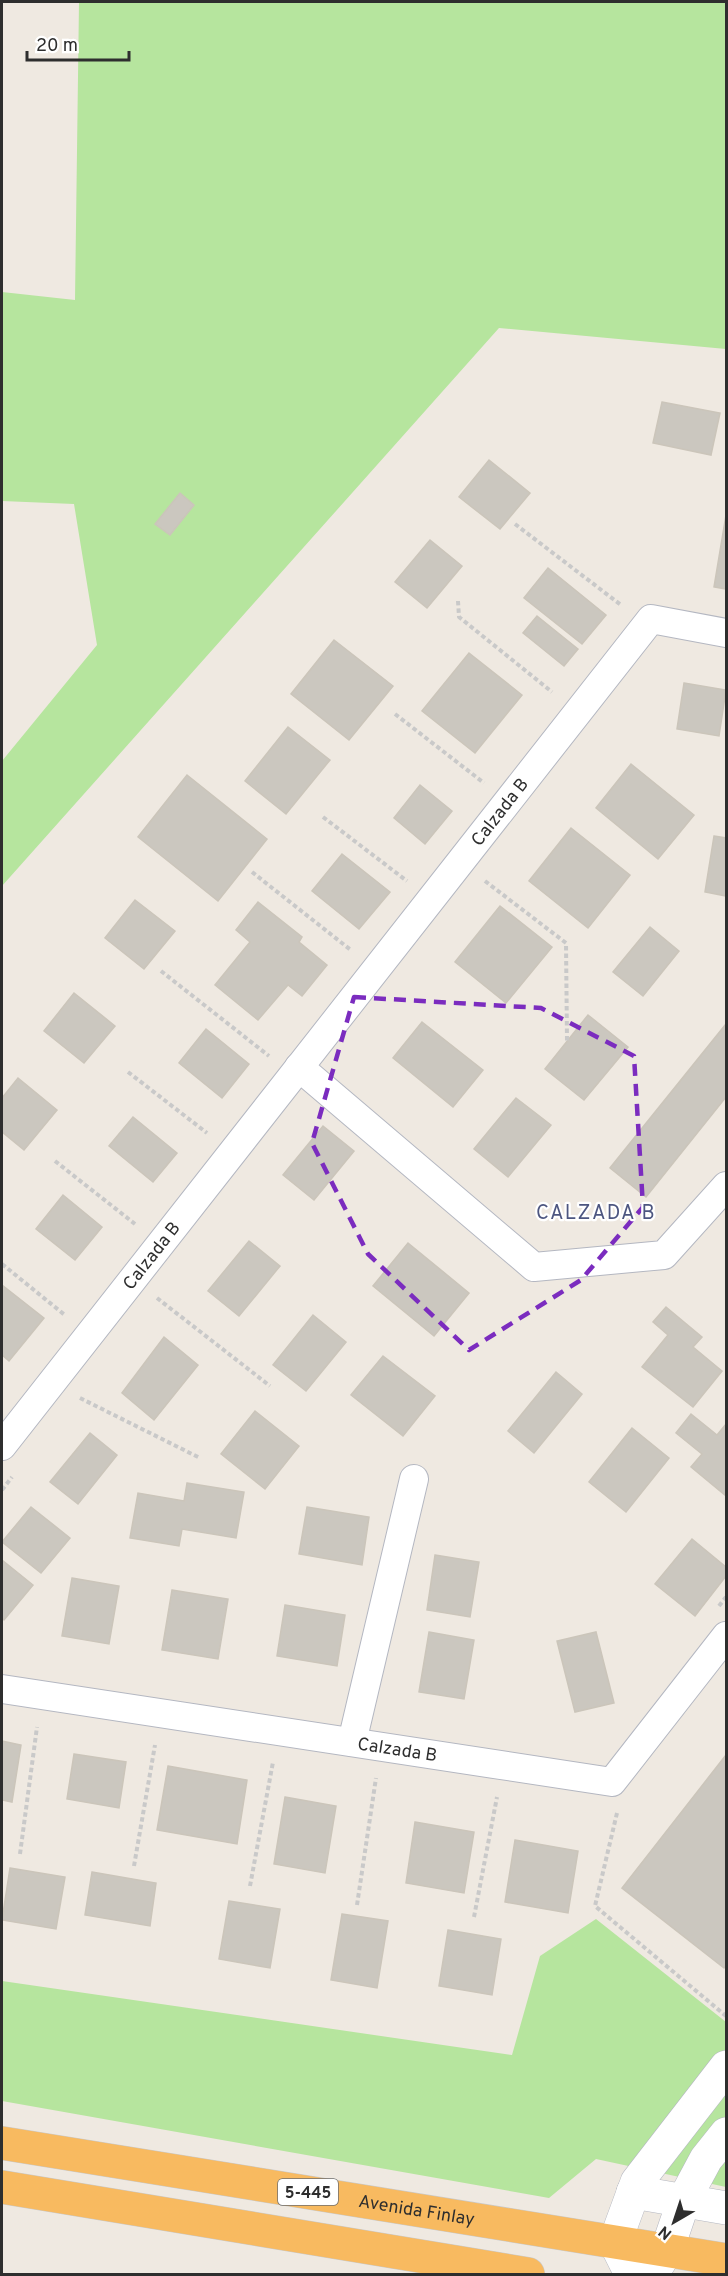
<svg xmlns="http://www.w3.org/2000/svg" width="728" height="2276" font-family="Overpass,sans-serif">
<rect width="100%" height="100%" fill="#efe9e1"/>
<g fill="#b6e59e">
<path d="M 79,2 L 726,2 L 726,349 L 499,328 L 2,886 L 2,761 L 97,645 L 74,504 L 2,501 L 2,292 L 75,300 Z"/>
<path d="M 596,1919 L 726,2022 L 726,2187 L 596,2159 L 549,2198 L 2,2101 L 2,1981 L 512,2055 L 540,1956 Z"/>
</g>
<g fill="#cbc7bf" stroke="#cbc5ba" stroke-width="1.5">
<path d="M 662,402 L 720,413 L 711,455 L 653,443 Z"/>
<path d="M 489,460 L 530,493 L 500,529 L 459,497 Z"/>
<path d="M 180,493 L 194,505 L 170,535 L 155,524 Z"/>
<path d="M 726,515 L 726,589 L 714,587 Z"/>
<path d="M 430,540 L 462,566 L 427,608 L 395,582 Z"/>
<path d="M 548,568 L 606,615 L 582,644 L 524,598 Z"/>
<path d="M 537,616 L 578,649 L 564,666 L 523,633 Z"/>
<path d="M 334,640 L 393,686 L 349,740 L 291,694 Z"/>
<path d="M 469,653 L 522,695 L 475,753 L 422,711 Z"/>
<path d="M 684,683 L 726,690 L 719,736 L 677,729 Z"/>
<path d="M 288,727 L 330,760 L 286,814 L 245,781 Z"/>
<path d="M 631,764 L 694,815 L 658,859 L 596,808 Z"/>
<path d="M 187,775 L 267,839 L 218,901 L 138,837 Z"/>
<path d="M 420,785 L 452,811 L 425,844 L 394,818 Z"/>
<path d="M 571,828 L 630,875 L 588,928 L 529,881 Z"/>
<path d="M 714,836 L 726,838 L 726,896 L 705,892 Z"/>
<path d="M 342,854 L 390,892 L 359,929 L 312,891 Z"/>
<path d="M 135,900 L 175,931 L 144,969 L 105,938 Z"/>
<path d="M 258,902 L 302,937 L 299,942 L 327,965 L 302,996 L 288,985 L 258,1020 L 215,985 L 250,942 L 236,930 Z"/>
<path d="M 500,906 L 552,947 L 506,1003 L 455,962 Z"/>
<path d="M 650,927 L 679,951 L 643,996 L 613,972 Z"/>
<path d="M 74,993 L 115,1026 L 84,1063 L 44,1031 Z"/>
<path d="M 588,1015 L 628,1047 L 584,1100 L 545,1069 Z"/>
<path d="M 422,1022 L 483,1070 L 453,1107 L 393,1058 Z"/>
<path d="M 726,1024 L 726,1097 L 646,1197 L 610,1168 Z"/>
<path d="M 206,1029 L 249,1064 L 222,1098 L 179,1063 Z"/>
<path d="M 18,1078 L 57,1110 L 24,1150 L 2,1132 L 2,1098 Z"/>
<path d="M 516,1098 L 551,1125 L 508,1177 L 474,1149 Z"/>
<path d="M 133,1117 L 177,1153 L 153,1182 L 109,1146 Z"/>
<path d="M 323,1126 L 354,1151 L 314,1200 L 283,1175 Z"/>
<path d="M 63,1195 L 102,1227 L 75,1260 L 36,1229 Z"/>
<path d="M 249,1241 L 280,1266 L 239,1316 L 208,1291 Z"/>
<path d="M 408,1243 L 469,1293 L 434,1336 L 373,1286 Z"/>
<path d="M 2,1285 L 44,1318 L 9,1361 L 2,1355 Z"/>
<path d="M 666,1307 L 702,1337 L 693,1347 L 722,1371 L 693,1407 L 642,1367 L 668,1335 L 653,1322 Z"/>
<path d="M 313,1315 L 346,1342 L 306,1391 L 273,1365 Z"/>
<path d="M 164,1337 L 198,1365 L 154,1420 L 122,1393 Z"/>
<path d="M 383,1356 L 435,1396 L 403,1436 L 351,1395 Z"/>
<path d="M 556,1372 L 582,1394 L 534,1453 L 508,1431 Z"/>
<path d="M 255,1411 L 299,1446 L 265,1489 L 221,1454 Z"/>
<path d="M 691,1414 L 717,1435 L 726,1424 L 726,1496 L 691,1467 L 702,1454 L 676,1433 Z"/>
<path d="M 632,1428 L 669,1458 L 626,1512 L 589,1482 Z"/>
<path d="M 90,1433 L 117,1455 L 78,1504 L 50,1482 Z"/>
<path d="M 187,1483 L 244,1492 L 236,1538 L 182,1529 L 179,1546 L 130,1538 L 138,1493 L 184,1501 Z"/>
<path d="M 31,1507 L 70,1538 L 41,1573 L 2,1542 Z"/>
<path d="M 307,1507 L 369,1517 L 362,1565 L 299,1554 Z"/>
<path d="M 692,1539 L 726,1567 L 726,1576 L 695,1616 L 655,1584 Z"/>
<path d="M 435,1555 L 479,1562 L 470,1617 L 427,1610 Z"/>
<path d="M 2,1560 L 33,1585 L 4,1620 L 2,1618 Z"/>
<path d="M 72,1578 L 119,1586 L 109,1644 L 62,1636 Z"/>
<path d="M 172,1590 L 228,1599 L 218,1659 L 162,1650 Z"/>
<path d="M 285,1605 L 345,1615 L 337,1666 L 277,1656 Z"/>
<path d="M 429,1632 L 474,1640 L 464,1699 L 419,1692 Z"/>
<path d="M 596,1632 L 614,1703 L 575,1712 L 557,1641 Z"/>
<path d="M 2,1741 L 21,1745 L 12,1802 L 2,1800 Z"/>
<path d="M 74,1754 L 126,1762 L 119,1808 L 67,1799 Z"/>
<path d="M 726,1755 L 726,1965 L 724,1968 L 622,1888 Z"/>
<path d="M 168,1766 L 247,1780 L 237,1844 L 157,1830 Z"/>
<path d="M 285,1797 L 336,1806 L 325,1873 L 274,1864 Z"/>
<path d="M 415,1822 L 474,1832 L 464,1893 L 406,1883 Z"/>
<path d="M 515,1840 L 578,1851 L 568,1913 L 505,1902 Z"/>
<path d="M 10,1868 L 65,1877 L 56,1929 L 2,1920 Z"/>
<path d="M 92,1872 L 156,1883 L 150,1926 L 85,1915 Z"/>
<path d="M 229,1901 L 280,1909 L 270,1968 L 219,1959 Z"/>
<path d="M 342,1914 L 388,1921 L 377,1988 L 331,1980 Z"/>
<path d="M 448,1930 L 501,1939 L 492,1995 L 439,1986 Z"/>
</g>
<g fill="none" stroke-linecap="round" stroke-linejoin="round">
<g stroke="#b4b7c1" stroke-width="30">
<g id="minor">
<path d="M 299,1067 L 534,1267 L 664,1255 L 726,1186"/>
<path id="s1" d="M 2,1446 L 651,619 L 726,633"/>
<path id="s2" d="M 2,1689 L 612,1782 L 726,1636"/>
<path d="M 352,1742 L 414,1479"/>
</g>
</g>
<g stroke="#b4b7c1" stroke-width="34">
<g id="tertiary">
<path d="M 633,2192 L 726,2208"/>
<path d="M 631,2274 L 615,2242 L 637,2182 L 726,2067"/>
<path d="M 652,2274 L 667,2250 L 684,2200 L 706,2159 L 726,2134"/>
</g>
</g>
<g stroke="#c9c9c9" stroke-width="34">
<g id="trunk">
<path id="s3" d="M 2,2143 L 726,2260"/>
<path d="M 2,2187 L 528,2274"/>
</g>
</g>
<g stroke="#c9c9c9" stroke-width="4" stroke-dasharray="4.5 3" stroke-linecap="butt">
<path d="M 515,524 L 621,605"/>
<path d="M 458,601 L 459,617 L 552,692"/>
<path d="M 395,714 L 484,783"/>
<path d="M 323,817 L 407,881"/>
<path d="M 252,872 L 352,951"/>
<path d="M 485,881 L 566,943 L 567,1041"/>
<path d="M 161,971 L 269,1056"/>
<path d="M 128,1072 L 207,1133"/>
<path d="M 55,1161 L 135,1224"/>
<path d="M 2,1264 L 66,1316"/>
<path d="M 157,1298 L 270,1386"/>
<path d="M 80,1398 L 200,1458"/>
<path d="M 2,1490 L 12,1477"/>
<path d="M 719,1606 L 726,1597"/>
<path d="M 617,1813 L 595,1906 L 726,2016"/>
<path d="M 20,1854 L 37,1727"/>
<path d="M 134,1866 L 155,1745"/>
<path d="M 250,1886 L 273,1762"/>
<path d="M 357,1905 L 376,1778"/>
<path d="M 474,1917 L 497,1797"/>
</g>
<use href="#minor" stroke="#fff" stroke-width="28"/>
<use href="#tertiary" stroke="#fff" stroke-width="33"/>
<use href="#trunk" stroke="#f8ba60" stroke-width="33"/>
</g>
<path fill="none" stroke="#7b2cbf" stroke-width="4.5" stroke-dasharray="12 8" stroke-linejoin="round" d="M 354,997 L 541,1008 L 634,1056 L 643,1207 L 581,1280 L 469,1350 L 368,1254 L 312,1143 Z"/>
<g text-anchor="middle" stroke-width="4.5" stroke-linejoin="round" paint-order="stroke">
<rect fill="#fff" stroke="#6d6d6d" stroke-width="1.5" x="278" y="2179" width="60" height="26" rx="4.5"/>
<g font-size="16" font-weight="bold" fill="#2e2e2e">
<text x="308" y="2198">5-445</text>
</g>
<g font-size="18" fill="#2e2e2e" stroke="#fff">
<text dy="6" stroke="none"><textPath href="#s1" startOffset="806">Calzada B</textPath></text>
<text dy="6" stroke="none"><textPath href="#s1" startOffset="242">Calzada B</textPath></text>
<text dy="6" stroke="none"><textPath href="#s2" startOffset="400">Calzada B</textPath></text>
<text dy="6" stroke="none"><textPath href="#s3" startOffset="420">Avenida Finlay</textPath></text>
</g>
<g font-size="20" letter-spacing="1.5" fill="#4d5680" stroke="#fff">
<text x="596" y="1219">CALZADA B</text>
</g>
</g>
<rect width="728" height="2276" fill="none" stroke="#2e2e2e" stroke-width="6"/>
<g transform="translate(674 2222) rotate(219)" stroke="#ffffff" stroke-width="4.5" paint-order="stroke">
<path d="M0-4.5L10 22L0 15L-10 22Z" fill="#2e2e2e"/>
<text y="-9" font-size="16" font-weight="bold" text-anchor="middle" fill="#2e2e2e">N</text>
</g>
<path d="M27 51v9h102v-9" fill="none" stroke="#2e2e2e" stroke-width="3"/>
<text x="36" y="51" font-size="18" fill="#2e2e2e" stroke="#ffffff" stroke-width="4.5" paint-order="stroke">20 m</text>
</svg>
